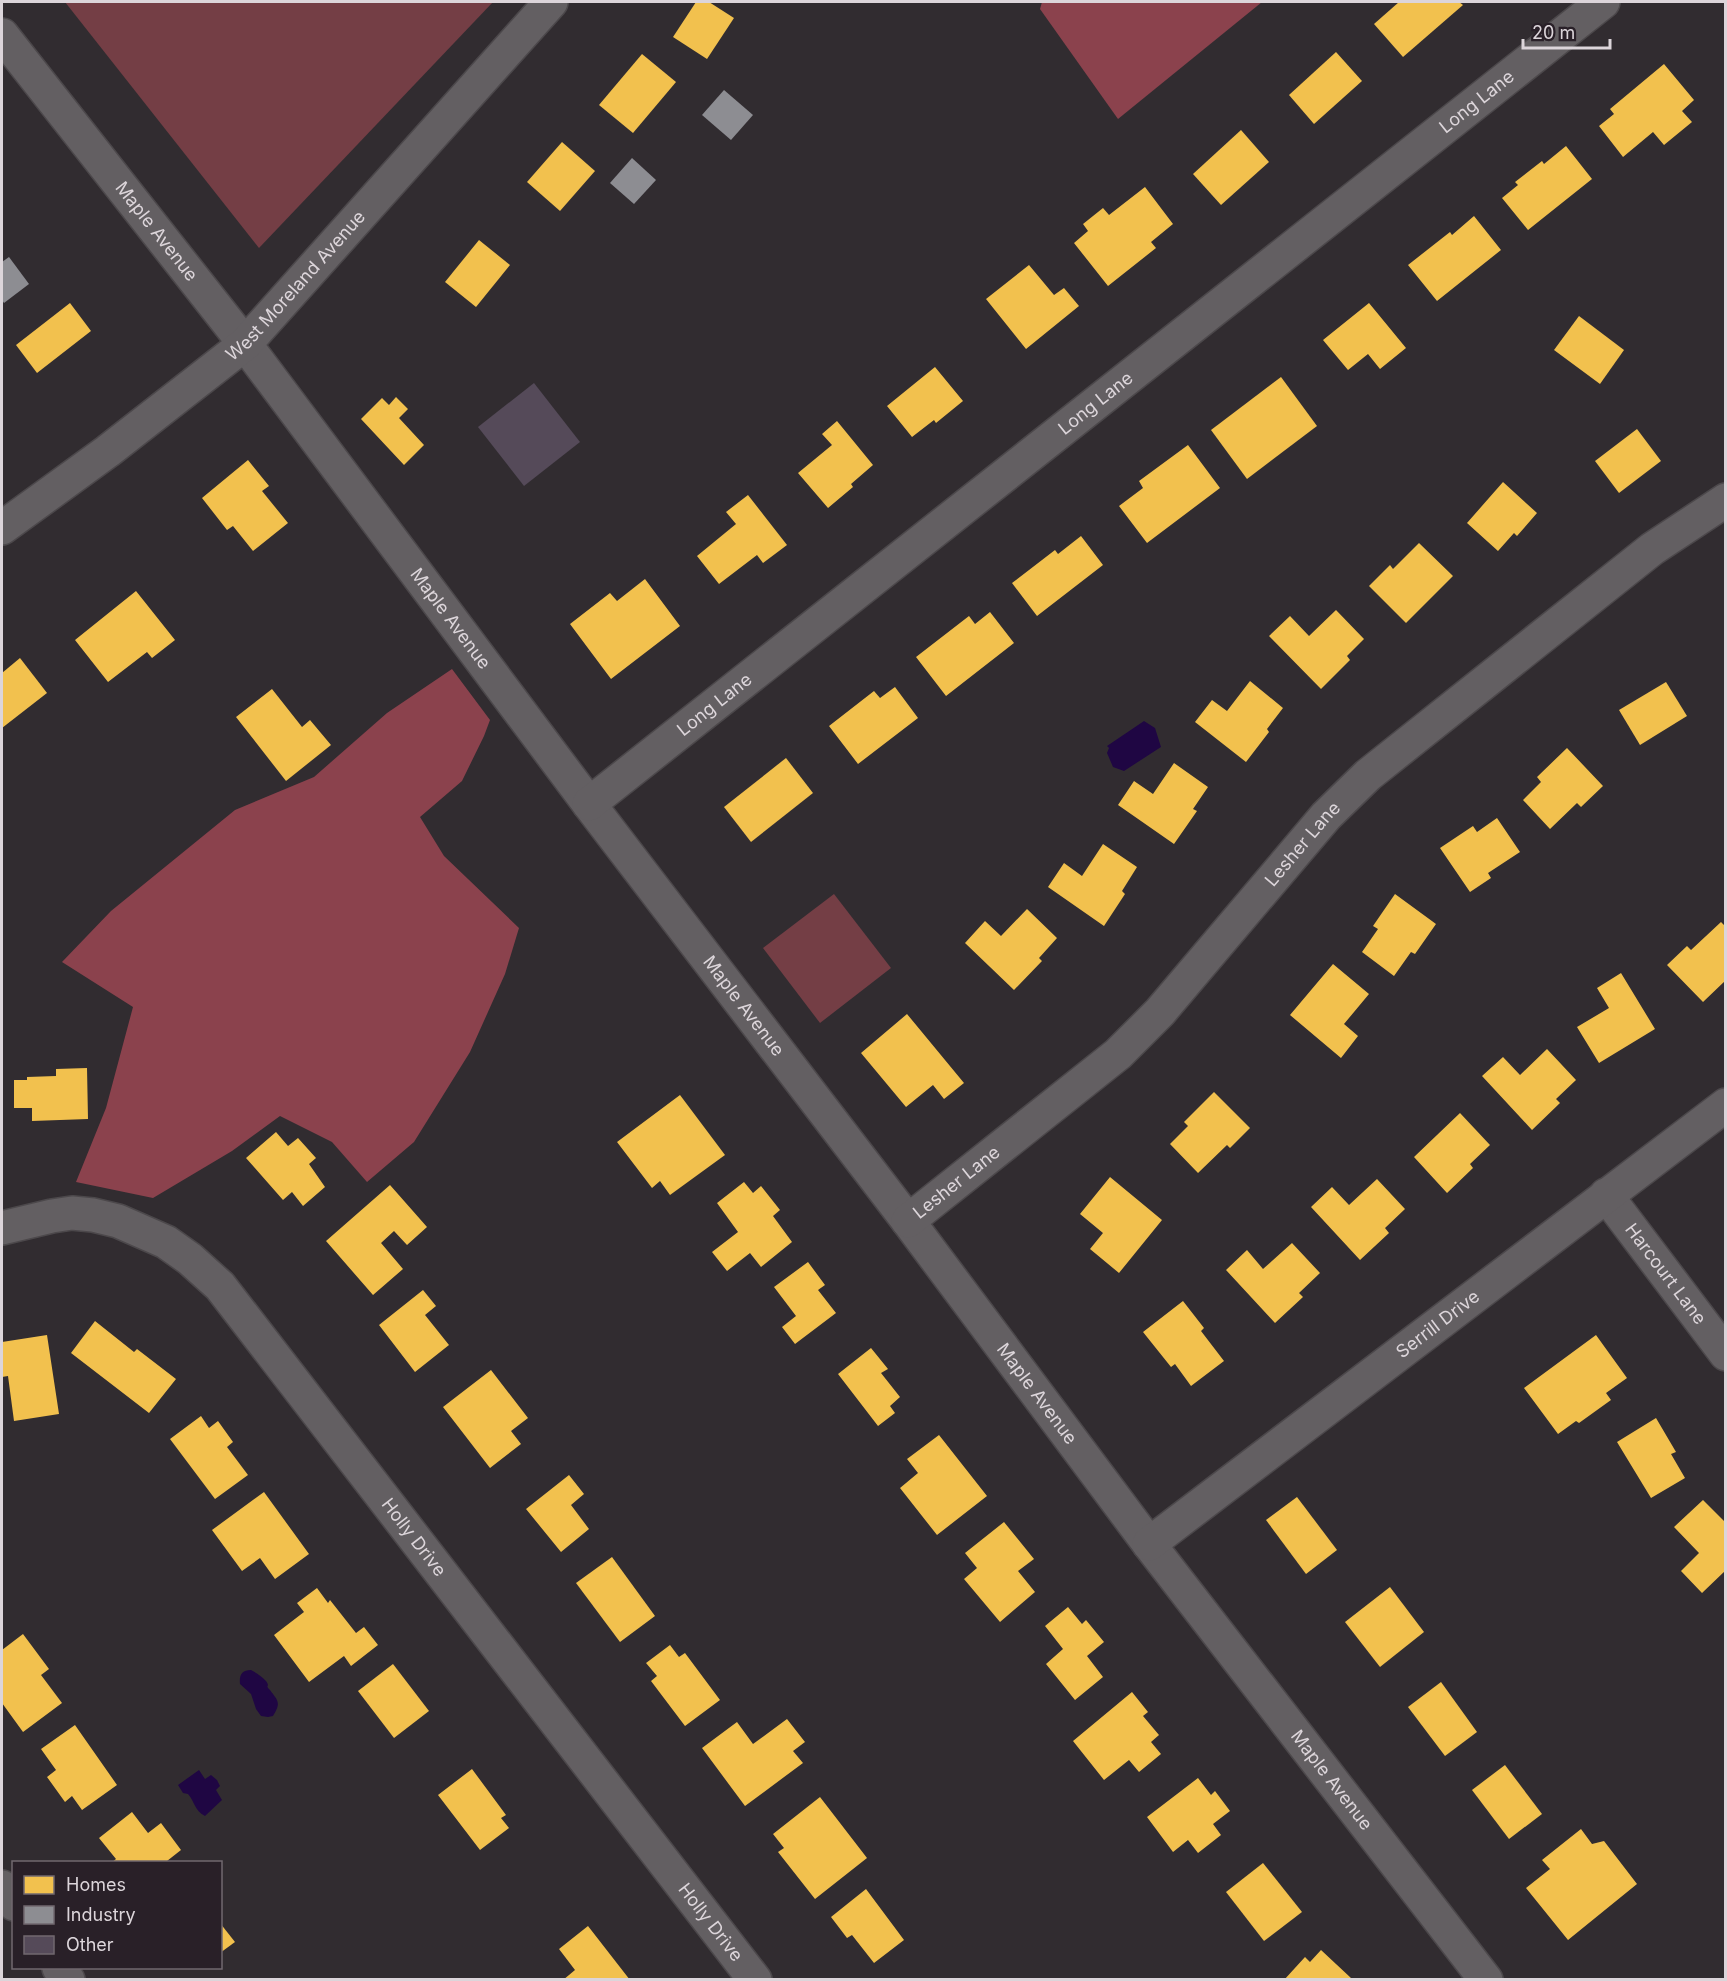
<svg xmlns="http://www.w3.org/2000/svg" width="1727" height="1981" font-family="Inter,sans-serif">
<rect width="100%" height="100%" fill="#312c30"/>
<g fill="#743e45">
<path d="M 65,2 L 493,2 L 259,248 Z"/>
<path d="M 834,894 L 891,968 L 820,1023 L 763,948 Z"/>
</g>
<g fill="#8b424d">
<path d="M 1042,2 L 1262,2 L 1118,119 L 1040,9 Z"/>
<path d="M 452,669 L 490,720 L 484,736 L 462,781 L 420,817 L 444,856 L 519,928 L 505,974 L 470,1052 L 414,1142 L 367,1182 L 332,1142 L 280,1116 L 232,1151 L 153,1198 L 76,1182 L 106,1108 L 133,1007 L 62,962 L 111,911 L 235,810 L 314,777 L 387,713 Z"/>
</g>
<g fill="#1f0643">
<path d="M 1144,721 L 1155,728 L 1161,747 L 1124,771 L 1113,767 L 1107,753 L 1109,748 L 1107,746 Z"/>
<path d="M 251,1670 C 255,1672 263,1677 266,1681 C 271,1688 264,1684 270,1690 C 277,1700 282,1702 273,1716 L 268,1717 L 261,1716 L 256,1709 L 251,1694 L 240,1684 C 239,1675 242,1670 251,1670 Z"/>
<path d="M 199,1770 L 205,1779 L 211,1775 L 217,1780 L 220,1786 L 216,1790 L 222,1800 L 205,1816 C 194,1810 195,1802 188,1794 L 183,1793 L 178,1785 Z"/>
</g>
<g fill="#f2c14e">
<path d="M 696,2 L 709,2 L 734,18 L 707,59 L 673,37 Z"/>
<path d="M 1399,2 L 1459,2 L 1463,5 L 1403,57 L 1374,24 Z"/>
<path d="M 1336,52 L 1362,81 L 1314,124 L 1289,95 Z"/>
<path d="M 642,54 L 676,82 L 633,133 L 599,105 Z"/>
<path d="M 1664,64 L 1694,100 L 1682,111 L 1692,122 L 1664,145 L 1653,132 L 1623,157 L 1599,126 L 1614,114 L 1610,109 Z"/>
<path d="M 1241,130 L 1269,162 L 1221,205 L 1193,174 Z"/>
<path d="M 562,142 L 595,171 L 560,211 L 527,182 Z"/>
<path d="M 1566,146 L 1592,179 L 1528,230 L 1502,198 L 1518,185 L 1515,182 L 1542,161 L 1544,164 Z"/>
<path d="M 1145,187 L 1173,224 L 1151,242 L 1156,248 L 1108,286 L 1074,243 L 1088,231 L 1083,224 L 1103,208 L 1109,215 Z"/>
<path d="M 1474,216 L 1501,250 L 1437,301 L 1408,265 L 1450,232 L 1452,235 Z"/>
<path d="M 479,240 L 510,265 L 476,307 L 445,282 Z"/>
<path d="M 1029,265 L 1054,295 L 1064,288 L 1079,306 L 1026,349 L 986,299 Z"/>
<path d="M 70,303 L 91,331 L 37,373 L 16,345 Z"/>
<path d="M 1369,303 L 1406,348 L 1380,369 L 1368,354 L 1348,370 L 1323,340 Z"/>
<path d="M 1579,316 L 1624,350 L 1600,384 L 1554,350 Z"/>
<path d="M 935,367 L 963,401 L 936,423 L 934,420 L 912,437 L 887,406 Z"/>
<path d="M 1281,377 L 1317,426 L 1247,479 L 1211,430 Z"/>
<path d="M 396,397 L 408,409 L 399,418 L 424,445 L 404,465 L 361,419 L 382,398 L 389,405 Z"/>
<path d="M 837,421 L 873,465 L 851,484 L 853,487 L 828,508 L 798,473 L 832,445 L 822,434 Z"/>
<path d="M 1637,429 L 1661,461 L 1619,493 L 1595,461 Z"/>
<path d="M 1188,445 L 1220,488 L 1147,543 L 1119,506 L 1143,488 L 1139,481 Z"/>
<path d="M 248,460 L 269,486 L 262,491 L 288,523 L 253,551 L 233,526 L 227,530 L 202,498 Z"/>
<path d="M 1503,482 L 1537,513 L 1517,536 L 1514,533 L 1498,551 L 1467,523 Z"/>
<path d="M 748,495 L 787,545 L 763,563 L 757,555 L 719,584 L 697,556 L 736,524 L 726,512 Z"/>
<path d="M 1081,536 L 1103,565 L 1037,616 L 1012,583 L 1055,550 L 1058,554 Z"/>
<path d="M 1419,543 L 1453,576 L 1406,623 L 1369,586 L 1390,565 L 1393,569 Z"/>
<path d="M 645,579 L 680,626 L 611,679 L 570,624 L 610,593 L 617,601 Z"/>
<path d="M 136,591 L 175,640 L 152,658 L 147,652 L 108,682 L 75,640 Z"/>
<path d="M 1336,610 L 1364,639 L 1347,656 L 1350,660 L 1321,689 L 1269,636 L 1290,616 L 1309,636 Z"/>
<path d="M 990,612 L 1014,643 L 946,696 L 916,657 L 969,616 L 975,624 Z"/>
<path d="M 20,658 L 47,693 L 2,728 L 2,673 Z"/>
<path d="M 1250,681 L 1283,708 L 1267,729 L 1269,732 L 1246,762 L 1195,722 L 1212,700 L 1227,711 Z"/>
<path d="M 1666,682 L 1687,716 L 1640,745 L 1619,710 Z"/>
<path d="M 895,687 L 918,718 L 858,764 L 829,726 L 874,691 L 880,698 Z"/>
<path d="M 272,689 L 302,727 L 310,720 L 331,745 L 286,781 L 236,717 Z"/>
<path d="M 1567,748 L 1603,786 L 1581,807 L 1577,803 L 1550,829 L 1523,800 L 1541,782 L 1537,777 Z"/>
<path d="M 786,758 L 813,793 L 751,842 L 724,807 Z"/>
<path d="M 1174,763 L 1208,787 L 1193,809 L 1197,811 L 1174,844 L 1118,805 L 1134,781 L 1153,794 Z"/>
<path d="M 1497,818 L 1520,852 L 1488,873 L 1491,878 L 1470,892 L 1440,848 L 1473,826 L 1477,832 Z"/>
<path d="M 1103,844 L 1137,867 L 1122,891 L 1125,894 L 1104,926 L 1048,887 L 1064,863 L 1082,876 Z"/>
<path d="M 1395,894 L 1436,924 L 1415,954 L 1411,952 L 1394,976 L 1362,952 L 1378,929 L 1373,926 Z"/>
<path d="M 1027,909 L 1057,938 L 1039,958 L 1042,961 L 1014,990 L 965,943 L 985,921 L 1001,936 Z"/>
<path d="M 1721,922 L 1726,927 L 1726,980 L 1703,1002 L 1667,965 L 1687,946 L 1691,950 Z"/>
<path d="M 1333,964 L 1369,994 L 1344,1024 L 1358,1036 L 1341,1058 L 1290,1015 Z"/>
<path d="M 1621,973 L 1655,1029 L 1599,1063 L 1577,1027 L 1609,1008 L 1597,988 Z"/>
<path d="M 907,1014 L 964,1083 L 944,1099 L 933,1085 L 906,1107 L 861,1053 Z"/>
<path d="M 1547,1049 L 1576,1080 L 1556,1099 L 1560,1103 L 1532,1130 L 1482,1076 L 1503,1057 L 1520,1075 Z"/>
<path d="M 87,1068 L 88,1119 L 32,1121 L 32,1108 L 14,1108 L 14,1080 L 27,1080 L 27,1077 L 56,1076 L 56,1069 Z"/>
<path d="M 1214,1092 L 1250,1128 L 1230,1148 L 1227,1145 L 1198,1173 L 1170,1144 L 1188,1126 L 1184,1122 Z"/>
<path d="M 680,1095 L 725,1155 L 670,1195 L 660,1181 L 652,1188 L 617,1142 Z"/>
<path d="M 1460,1113 L 1490,1145 L 1470,1164 L 1473,1168 L 1447,1193 L 1414,1157 Z"/>
<path d="M 276,1132 L 288,1146 L 298,1138 L 316,1158 L 309,1164 L 325,1187 L 303,1206 L 292,1192 L 283,1200 L 246,1158 Z"/>
<path d="M 1110,1177 L 1162,1220 L 1119,1273 L 1090,1249 L 1103,1233 L 1080,1214 Z"/>
<path d="M 1377,1179 L 1405,1209 L 1385,1228 L 1389,1233 L 1360,1260 L 1311,1207 L 1332,1187 L 1349,1205 Z"/>
<path d="M 744,1182 L 753,1193 L 761,1186 L 780,1210 L 773,1216 L 792,1242 L 761,1267 L 750,1253 L 727,1271 L 712,1252 L 738,1232 L 717,1203 Z"/>
<path d="M 390,1185 L 427,1227 L 407,1245 L 394,1231 L 381,1243 L 403,1269 L 373,1295 L 326,1241 Z"/>
<path d="M 1292,1243 L 1320,1273 L 1299,1293 L 1303,1297 L 1275,1323 L 1226,1270 L 1247,1250 L 1263,1269 Z"/>
<path d="M 808,1262 L 825,1285 L 818,1290 L 836,1313 L 795,1344 L 782,1327 L 796,1316 L 774,1287 Z"/>
<path d="M 423,1290 L 436,1306 L 425,1315 L 449,1345 L 415,1372 L 379,1325 Z"/>
<path d="M 1183,1301 L 1204,1328 L 1201,1331 L 1224,1361 L 1191,1386 L 1175,1364 L 1171,1367 L 1143,1332 Z"/>
<path d="M 95,1321 L 134,1352 L 137,1349 L 176,1379 L 149,1413 L 71,1353 Z"/>
<path d="M 47,1335 L 59,1414 L 14,1421 L 8,1376 L 2,1377 L 2,1342 Z"/>
<path d="M 1596,1335 L 1627,1378 L 1606,1393 L 1611,1400 L 1579,1423 L 1576,1421 L 1558,1434 L 1524,1388 Z"/>
<path d="M 871,1348 L 888,1369 L 881,1373 L 900,1397 L 890,1406 L 895,1413 L 878,1426 L 838,1374 Z"/>
<path d="M 491,1370 L 528,1418 L 511,1431 L 521,1444 L 490,1468 L 443,1407 Z"/>
<path d="M 201,1416 L 209,1428 L 218,1421 L 233,1442 L 227,1447 L 248,1475 L 215,1499 L 170,1439 Z"/>
<path d="M 1656,1418 L 1676,1452 L 1671,1454 L 1685,1478 L 1651,1498 L 1617,1442 Z"/>
<path d="M 939,1435 L 987,1496 L 937,1535 L 900,1488 L 918,1473 L 907,1459 Z"/>
<path d="M 569,1475 L 584,1494 L 571,1505 L 589,1529 L 561,1552 L 526,1509 Z"/>
<path d="M 264,1492 L 309,1554 L 275,1579 L 260,1558 L 242,1571 L 212,1530 Z"/>
<path d="M 1297,1497 L 1337,1550 L 1306,1574 L 1266,1520 Z"/>
<path d="M 1703,1500 L 1726,1523 L 1726,1570 L 1702,1593 L 1681,1571 L 1699,1553 L 1674,1527 Z"/>
<path d="M 1004,1522 L 1034,1559 L 1018,1571 L 1035,1592 L 1000,1622 L 964,1579 L 977,1568 L 965,1553 Z"/>
<path d="M 612,1557 L 655,1616 L 620,1642 L 576,1583 Z"/>
<path d="M 1390,1587 L 1424,1632 L 1380,1667 L 1345,1622 Z"/>
<path d="M 317,1588 L 328,1603 L 330,1600 L 356,1633 L 364,1627 L 378,1645 L 351,1666 L 344,1656 L 309,1682 L 274,1635 L 304,1612 L 297,1603 Z"/>
<path d="M 1068,1607 L 1082,1624 L 1086,1620 L 1104,1642 L 1087,1656 L 1103,1677 L 1075,1700 L 1046,1664 L 1063,1649 L 1045,1626 Z"/>
<path d="M 23,1634 L 49,1669 L 41,1675 L 62,1703 L 23,1732 L 2,1703 L 2,1650 Z"/>
<path d="M 670,1645 L 679,1657 L 685,1653 L 720,1700 L 685,1726 L 651,1681 L 657,1676 L 646,1663 Z"/>
<path d="M 393,1664 L 429,1711 L 394,1738 L 358,1691 Z"/>
<path d="M 1441,1682 L 1477,1732 L 1445,1756 L 1408,1707 Z"/>
<path d="M 1132,1692 L 1148,1712 L 1143,1716 L 1159,1735 L 1151,1742 L 1161,1754 L 1139,1772 L 1129,1760 L 1104,1780 L 1073,1741 Z"/>
<path d="M 787,1719 L 805,1742 L 793,1751 L 803,1763 L 745,1806 L 702,1748 L 737,1722 L 753,1744 Z"/>
<path d="M 75,1725 L 117,1785 L 82,1810 L 72,1796 L 65,1802 L 47,1777 L 56,1770 L 41,1749 Z"/>
<path d="M 1505,1765 L 1542,1814 L 1509,1839 L 1472,1790 Z"/>
<path d="M 472,1769 L 506,1815 L 501,1818 L 509,1828 L 480,1850 L 438,1795 Z"/>
<path d="M 1198,1778 L 1211,1795 L 1215,1791 L 1230,1811 L 1213,1824 L 1221,1835 L 1198,1853 L 1188,1840 L 1173,1852 L 1147,1817 Z"/>
<path d="M 820,1797 L 867,1858 L 815,1899 L 778,1852 L 784,1848 L 773,1834 Z"/>
<path d="M 132,1812 L 148,1833 L 161,1823 L 181,1850 L 167,1861 L 169,1862 L 112,1862 L 116,1859 L 99,1838 Z"/>
<path d="M 1581,1829 L 1592,1844 L 1604,1841 L 1637,1884 L 1568,1940 L 1526,1888 L 1550,1869 L 1542,1860 Z"/>
<path d="M 1263,1863 L 1302,1912 L 1264,1941 L 1226,1892 Z"/>
<path d="M 866,1889 L 904,1940 L 874,1963 L 852,1935 L 847,1938 L 831,1917 Z"/>
<path d="M 220,1923 L 235,1942 L 220,1953 Z"/>
<path d="M 588,1926 L 630,1980 L 563,1980 L 575,1970 L 559,1949 Z"/>
<path d="M 1321,1950 L 1351,1978 L 1349,1980 L 1284,1980 L 1305,1957 L 1310,1962 Z"/>
</g>
<g fill="#8d8d92">
<path d="M 724,90 L 753,115 L 731,140 L 702,115 Z"/>
<path d="M 632,158 L 656,180 L 634,204 L 610,183 Z"/>
<path d="M 9,257 L 29,284 L 4,303 L 2,300 L 2,262 Z"/>
</g>
<path fill="#554a59" d="M 534,383 L 580,442 L 524,486 L 478,427 Z"/>
<g fill="none" stroke-linecap="round" stroke-linejoin="round">
<g stroke="#4c484b" stroke-width="36">
<g id="minor">
<path id="s1" d="M 2,35 L 245,344 L 589,804 L 908,1221 L 1149,1544 L 1486,1980"/>
<path id="s2" d="M 2,528 L 108,451 L 245,344 L 551,2"/>
<path id="s3" d="M 589,804 L 1603,2"/>
<path id="s4" d="M 1606,1195 L 1726,1354"/>
<path id="s5" d="M 908,1221 L 1118,1054 L 1160,1012 L 1326,816 L 1368,775 L 1652,549 L 1726,500"/>
<path id="s6" d="M 2,1228 L 52,1216 L 72,1213 L 93,1215 L 118,1221 L 166,1242 L 190,1259 L 220,1286 L 755,1980"/>
<path id="s7" d="M 1149,1544 L 1726,1105"/>
<path d="M 2,1887 L 14,1904"/>
<path d="M 59,1968 L 68,1980"/>
</g>
</g>
<use href="#minor" stroke="#635f62" stroke-width="33"/>
</g>
<g text-anchor="middle" stroke-width="6" stroke-linejoin="round" paint-order="stroke">
<g font-size="18" fill="#dcd5da" stroke="#292028">
<text dy="6" stroke="none"><textPath href="#s3" startOffset="1132">Long Lane</textPath></text>
<text dy="6" stroke="none"><textPath href="#s1" startOffset="250">Maple Avenue</textPath></text>
<text dy="6" stroke="none"><textPath href="#s2" startOffset="382">West Moreland Avenue</textPath></text>
<text dy="6" stroke="none"><textPath href="#s3" startOffset="646">Long Lane</textPath></text>
<text dy="6" stroke="none"><textPath href="#s1" startOffset="736">Maple Avenue</textPath></text>
<text dy="6" stroke="none"><textPath href="#s3" startOffset="160">Long Lane</textPath></text>
<text dy="6" stroke="none"><textPath href="#s5" startOffset="548">Lesher Lane</textPath></text>
<text dy="6" stroke="none"><textPath href="#s1" startOffset="1222">Maple Avenue</textPath></text>
<text dy="6" stroke="none"><textPath href="#s5" startOffset="62">Lesher Lane</textPath></text>
<text dy="6" stroke="none"><textPath href="#s4" startOffset="99">Harcourt Lane</textPath></text>
<text dy="6" stroke="none"><textPath href="#s7" startOffset="363">Serrill Drive</textPath></text>
<text dy="6" stroke="none"><textPath href="#s1" startOffset="1708">Maple Avenue</textPath></text>
<text dy="6" stroke="none"><textPath href="#s6" startOffset="558">Holly Drive</textPath></text>
<text dy="6" stroke="none"><textPath href="#s1" startOffset="2194">Maple Avenue</textPath></text>
<text dy="6" stroke="none"><textPath href="#s6" startOffset="1044">Holly Drive</textPath></text>
</g>
</g>
<rect width="1727" height="1981" fill="none" stroke="#dcd5da" stroke-width="6"/>
<rect x="12" y="1861" width="210" height="108" fill="#292028" stroke="#71686f" stroke-width="1.5"/>
<rect x="24" y="1876" width="30" height="18" fill="#f2c14e" stroke="#71686f" stroke-width="1.5"/>
<text x="66" y="1891" font-size="18" fill="#dcd5da">Homes</text>
<rect x="24" y="1906" width="30" height="18" fill="#8d8d92" stroke="#71686f" stroke-width="1.5"/>
<text x="66" y="1921" font-size="18" fill="#dcd5da">Industry</text>
<rect x="24" y="1936" width="30" height="18" fill="#554a59" stroke="#71686f" stroke-width="1.5"/>
<text x="66" y="1951" font-size="18" fill="#dcd5da">Other</text>
<path d="M1523 39v9h87v-9" fill="none" stroke="#dcd5da" stroke-width="3"/>
<text x="1532" y="39" font-size="18" fill="#dcd5da" stroke="#292028" stroke-width="4.5" paint-order="stroke">20 m</text>
</svg>
